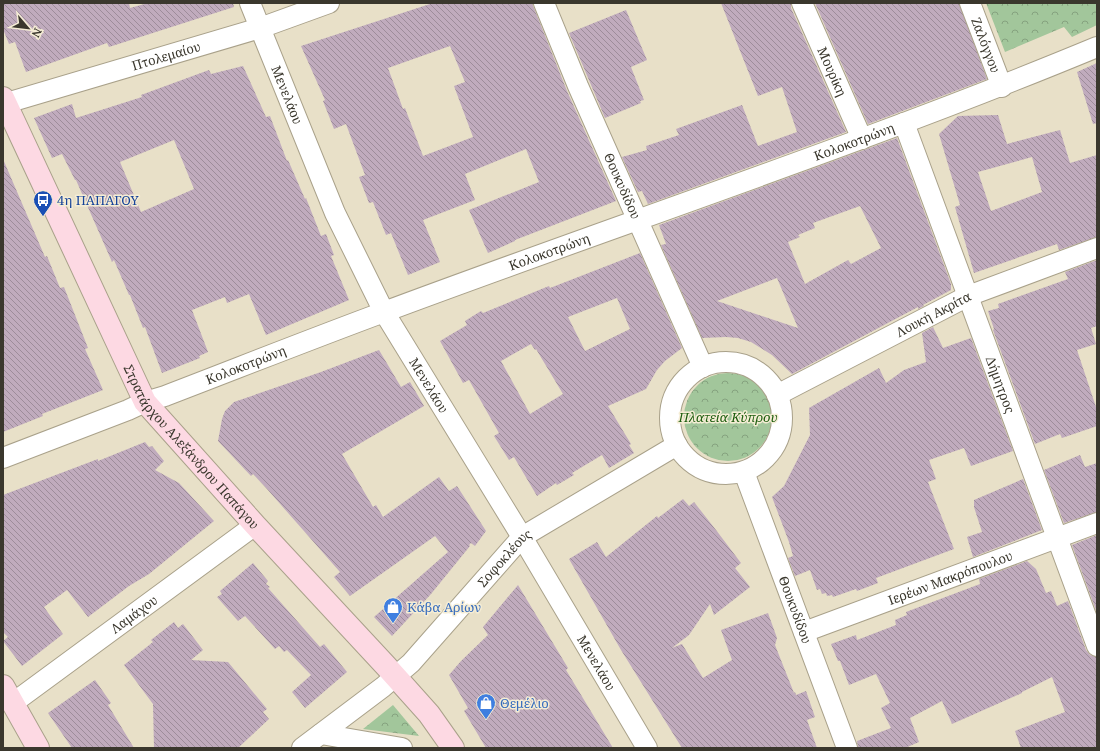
<svg xmlns="http://www.w3.org/2000/svg" width="1100" height="751" font-family="'Noto Serif',serif">
<defs>
<pattern id="park-crowns" width="20" height="18" patternUnits="userSpaceOnUse"><rect width="20" height="18" fill="#a2c69b"/><path d="M2 6a3 3 0 1 1 6 0M12 15a3 3 0 1 1 6 0" fill="none" stroke="#85a27f"/></pattern>
<pattern id="building-back-hatch" width="6" height="6" patternUnits="userSpaceOnUse"><rect width="6" height="6" fill="#c0abbd"/><path d="M-1 5l2 2M0 0l6 6M5-1l2 2" fill="none" stroke="#9d8c9a"/></pattern>
</defs>
<rect width="100%" height="100%" fill="#e8e0c8"/>
<g fill="url(#park-crowns)">
<path d="M 986,3 L 1097,3 L 1097,25 L 1072,37 L 1064,27 L 1005,52 Z"/>
<circle cx="728" cy="417" r="44"/>
<path d="M 393,705 L 419,736 L 363,729 Z"/>
</g>
<g fill="url(#building-back-hatch)" fill-rule="evenodd">
<path d="M 3,3 L 129,3 L 130,8 L 148,3 L 233,3 L 234,7 L 109,47 L 107,43 L 26,72 L 15,42 L 9,44 L 3,29 Z"/>
<path d="M 433,3 L 532,3 L 567,91 L 616,201 L 515,240 L 515,241 L 488,253 L 469,210 L 539,182 L 526,149 L 465,174 L 475,200 L 423,220 L 440,262 L 408,275 L 391,233 L 386,235 L 373,202 L 369,203 L 359,177 L 365,175 L 346,124 L 334,129 L 323,101 L 325,100 L 301,46 ZM 450,46 L 465,82 L 454,86 L 473,137 L 423,156 L 405,108 L 403,109 L 388,68 Z"/>
<path d="M 721,3 L 791,3 L 791,8 L 846,132 L 648,204 L 642,191 L 638,192 L 622,157 L 647,150 L 646,146 L 679,135 L 676,129 L 742,105 L 758,146 L 797,132 L 782,87 L 758,96 Z"/>
<path d="M 815,3 L 959,3 L 987,79 L 868,124 Z"/>
<path d="M 626,10 L 647,60 L 631,67 L 644,100 L 640,101 L 641,103 L 605,118 L 569,33 Z"/>
<path d="M 1097,63 L 1097,123 L 1093,124 L 1077,72 Z"/>
<path d="M 243,66 L 266,117 L 270,116 L 287,161 L 288,160 L 305,199 L 306,198 L 321,236 L 326,234 L 334,255 L 331,256 L 349,300 L 266,335 L 249,294 L 227,303 L 225,297 L 192,310 L 208,352 L 199,356 L 200,358 L 162,373 L 145,327 L 143,328 L 130,295 L 129,295 L 114,260 L 112,262 L 76,180 L 75,180 L 62,154 L 52,158 L 34,118 L 72,104 L 76,118 L 142,97 L 141,95 L 209,70 L 211,74 ZM 174,140 L 194,189 L 141,212 L 120,162 Z"/>
<path d="M 998,115 L 1007,144 L 1060,130 L 1070,163 L 1097,155 L 1097,237 L 1059,250 L 1057,244 L 974,273 L 955,207 L 960,205 L 939,134 L 958,116 ZM 1032,157 L 1042,192 L 991,211 L 978,172 Z"/>
<path d="M 897,138 L 951,284 L 951,290 L 923,305 L 924,306 L 918,309 L 918,307 L 792,374 L 772,355 L 751,342 L 738,338 L 726,337 L 702,338 L 661,245 L 666,244 L 659,225 ZM 860,206 L 881,248 L 851,264 L 848,260 L 805,284 L 788,242 L 800,237 L 798,235 L 815,228 L 813,223 ZM 777,278 L 798,328 L 717,301 Z"/>
<path d="M 3,159 L 45,257 L 47,256 L 60,288 L 64,287 L 88,348 L 85,349 L 103,390 L 42,414 L 43,416 L 3,432 Z"/>
<path d="M 640,253 L 682,348 L 665,361 L 657,370 L 646,389 L 608,406 L 631,444 L 629,445 L 634,453 L 609,468 L 602,455 L 572,473 L 574,475 L 557,485 L 556,483 L 537,496 L 514,457 L 509,460 L 494,436 L 499,433 L 469,380 L 463,383 L 440,341 L 467,325 L 465,321 L 481,311 L 483,313 L 549,286 L 550,288 ZM 617,298 L 630,329 L 585,351 L 568,317 ZM 531,344 L 535,350 L 536,349 L 563,394 L 530,414 L 501,361 Z"/>
<path d="M 1097,260 L 1097,326 L 1091,328 L 1096,344 L 1077,350 L 1097,410 L 1097,426 L 1062,438 L 1060,434 L 1035,444 L 993,330 L 994,329 L 988,311 L 999,308 L 998,304 L 1068,279 L 1065,272 Z"/>
<path d="M 933,327 L 943,348 L 971,338 L 1013,451 L 971,466 L 964,448 L 929,460 L 936,479 L 928,482 L 954,549 L 876,578 L 878,583 L 857,591 L 856,589 L 833,597 L 832,595 L 827,596 L 826,593 L 822,594 L 820,589 L 817,590 L 810,570 L 795,576 L 788,558 L 793,556 L 789,542 L 772,497 L 784,486 L 810,435 L 809,408 L 879,368 L 886,383 L 904,370 L 926,362 L 922,333 Z"/>
<path d="M 379,350 L 401,387 L 410,382 L 424,406 L 342,454 L 373,507 L 376,505 L 383,517 L 439,477 L 449,491 L 457,486 L 486,531 L 475,546 L 471,543 L 469,545 L 470,546 L 431,594 L 392,636 L 374,617 L 448,552 L 435,536 L 350,596 L 334,577 L 340,572 L 267,489 L 253,474 L 251,476 L 218,441 L 222,419 L 225,411 L 234,402 L 321,372 Z"/>
<path d="M 145,442 L 149,447 L 152,446 L 164,461 L 155,470 L 179,483 L 214,521 L 149,574 L 129,586 L 88,617 L 67,590 L 44,607 L 63,634 L 22,666 L 3,641 L 8,637 L 3,632 L 3,495 L 98,459 L 98,461 Z"/>
<path d="M 1080,455 L 1085,467 L 1097,463 L 1097,512 L 1064,523 L 1044,470 Z"/>
<path d="M 1023,479 L 1042,530 L 973,557 L 967,537 L 982,532 L 974,507 L 974,500 Z"/>
<path d="M 683,499 L 689,506 L 694,502 L 716,530 L 741,563 L 735,568 L 750,587 L 714,615 L 710,604 L 689,635 L 672,648 L 682,644 L 703,678 L 732,660 L 721,630 L 768,613 L 777,638 L 775,645 L 794,693 L 795,692 L 796,695 L 806,691 L 815,717 L 807,720 L 817,748 L 682,748 L 621,650 L 569,559 L 597,542 L 606,557 L 657,516 L 658,518 Z"/>
<path d="M 1097,535 L 1097,613 L 1072,545 Z"/>
<path d="M 1027,561 L 1036,569 L 1046,593 L 1051,591 L 1057,606 L 1068,601 L 1086,650 L 1090,655 L 1097,657 L 1097,748 L 1021,748 L 1015,731 L 1065,712 L 1052,677 L 1022,692 L 1022,693 L 952,724 L 942,701 L 910,718 L 919,742 L 905,748 L 858,748 L 857,741 L 891,728 L 881,708 L 890,703 L 876,674 L 849,685 L 840,661 L 838,661 L 831,644 L 856,635 L 857,640 L 896,625 L 895,620 L 907,615 L 906,612 L 980,584 L 979,579 Z"/>
<path d="M 253,563 L 268,581 L 266,584 L 270,587 L 268,588 L 320,647 L 324,644 L 347,672 L 305,708 L 292,692 L 311,675 L 287,650 L 284,652 L 279,646 L 275,649 L 245,616 L 238,621 L 217,597 L 222,594 L 220,591 Z"/>
<path d="M 518,585 L 568,668 L 566,670 L 613,748 L 486,748 L 464,711 L 468,708 L 449,675 L 461,661 L 488,635 L 483,627 Z"/>
<path d="M 174,622 L 178,628 L 183,624 L 203,650 L 191,660 L 228,662 L 267,709 L 263,712 L 269,719 L 238,748 L 154,748 L 153,704 L 124,665 L 153,642 L 151,640 Z"/>
<path d="M 95,680 L 111,703 L 108,705 L 134,748 L 72,748 L 48,713 Z"/>
</g>
<g fill="none" stroke-linecap="round" stroke-linejoin="round">
<g stroke="#a9a18a" stroke-width="22">
<g id="street">
<path id="s1" d="M 250,3 L 335,213 L 384,312 L 522,537 L 647,748"/>
<path id="s2" d="M 544,3 L 578,86 L 703,367"/>
<path id="s3" d="M 802,3 L 862,139"/>
<path id="s4" d="M 970,3 L 1002,87"/>
<path id="s5" d="M 3,104 L 260,28 L 329,3"/>
<path id="s6" d="M 904,123 L 1097,646"/>
<circle cx="726" cy="418" r="56"/>
<path id="s7" d="M 777,395 L 968,296 L 1097,248"/>
<path id="s8" d="M 3,458 L 128,410 L 145,402 L 165,396 C 238,368 311,339 384,312 C 622,223 863,144 1097,47"/>
<path id="s9" d="M 744,472 L 847,748"/>
<path id="s10" d="M 804,632 L 1097,523"/>
<path id="s11" d="M 13,703 L 255,525"/>
<path d="M 321,734 L 402,748"/>
<path id="s12" d="M 302,748 L 383,687 L 411,663 L 522,537 L 677,445"/>
</g>
</g>
<g stroke="#a9a18a" stroke-width="24">
<g id="secondary">
<path id="s13" d="M 3,98 L 145,402 L 255,525 L 386,666 L 429,714 L 453,748"/>
<path d="M 3,686 L 38,748"/>
</g>
</g>
<use href="#street" stroke="#fff" stroke-width="20"/>
<use href="#secondary" stroke="#fdd9e3" stroke-width="22"/>
</g>
<defs>
<g id="bus-pin" transform="scale(1)"><path d="M0 17L-7.5 6A9.5 9.5 0 1 1 7.5 6Z" fill="#1a4fb4" stroke="#f5edd5"/><path d="M-5-6H5V4H4V6H2V4H-2V6H-4V4H-5ZM-3.5-4V0h7V-4ZM-3.5 1.2v1.5H-2V1.2ZM2 1.2v1.5H3.5V1.2Z" fill="#fff"/></g>
<g id="shop-pin" transform="scale(1)"><path d="M0 17L-7.5 6A9.5 9.5 0 1 1 7.5 6Z" fill="#3f7fe0" stroke="#f5edd5"/><path d="M-5-2.5h2.3a2.7 3.5 0 0 1 5.4 0H5L5.5 6h-11ZM-1.5-2.5h3a1.5 2.3 0 0 0-3 0Z" fill="#fff"/></g>
</defs>
<g fill-rule="evenodd">
<use href="#bus-pin" x="43" y="200"/>
<use href="#shop-pin" x="393" y="607"/>
<use href="#shop-pin" x="486" y="703"/>
</g>
<g text-anchor="middle" stroke-width="3" stroke-linejoin="round" paint-order="stroke">
<g font-size="13" fill="#3a372d" stroke="#f5edd5">
<text dy="5" stroke="none"><textPath href="#s4" startOffset="45">Ζαλόγγου</textPath></text>
<text dy="5" stroke="none"><textPath href="#s5" startOffset="170">Πτολεμαίου</textPath></text>
<text dy="5" stroke="none"><textPath href="#s3" startOffset="75">Μουρίκη</textPath></text>
<text dy="5" stroke="none"><textPath href="#s1" startOffset="99">Μενελάου</textPath></text>
<text dy="5" stroke="none"><textPath href="#s8" startOffset="908">Κολοκοτρώνη</textPath></text>
<text dy="5" stroke="none"><textPath href="#s2" startOffset="199">Θουκυδίδου</textPath></text>
<text dy="5" stroke="none"><textPath href="#s8" startOffset="584">Κολοκοτρώνη</textPath></text>
<text dy="5" stroke="none"><textPath href="#s7" startOffset="176">Λουκή Ακρίτα</textPath></text>
<text dy="5" stroke="none"><textPath href="#s8" startOffset="260">Κολοκοτρώνη</textPath></text>
<text dy="5" stroke="none"><textPath href="#s6" startOffset="279">Δήμητρος</textPath></text>
<text dy="5" stroke="none"><textPath href="#s1" startOffset="423">Μενελάου</textPath></text>
<text dy="5" stroke="none"><textPath href="#s13" startOffset="399">Στρατάρχου Αλεξάνδρου Παπάγου</textPath></text>
<text dy="5" stroke="none"><textPath href="#s12" startOffset="279">Σοφοκλέους</textPath></text>
<text dy="5" stroke="none"><textPath href="#s10" startOffset="156">Ιερέων Μακρόπουλου</textPath></text>
<text dy="5" stroke="none"><textPath href="#s9" startOffset="147">Θουκυδίδου</textPath></text>
<text dy="5" stroke="none"><textPath href="#s11" startOffset="150">Λαμάχου</textPath></text>
<text dy="5" stroke="none"><textPath href="#s1" startOffset="747">Μενελάου</textPath></text>
</g>
<g font-size="13" fill="#164399" stroke="#f5edd5" text-anchor="start">
<text x="57" y="205">4η ΠΑΠΑΓΟΥ</text>
</g>
<g font-size="13" font-style="italic" fill="#1c5d0e" stroke="#f5edd5">
<text x="728" y="422">Πλατεία Κύπρου</text>
</g>
<g font-size="13" fill="#366cbe" stroke="#f5edd5" text-anchor="start">
<text x="407" y="612">Κάβα Αρίων</text>
<text x="500" y="708">Θεμέλιο</text>
</g>
</g>
<rect width="1100" height="751" fill="none" stroke="#3a372d" stroke-width="8"/>
<g transform="translate(28 28) rotate(118)" stroke="#f5edd5" stroke-width="3" paint-order="stroke">
<path d="M0-3L7 15L0 10L-7 15Z" fill="#3a372d"/>
<text y="-6" font-size="11" font-weight="bold" text-anchor="middle" fill="#3a372d">N</text>
</g>
</svg>
